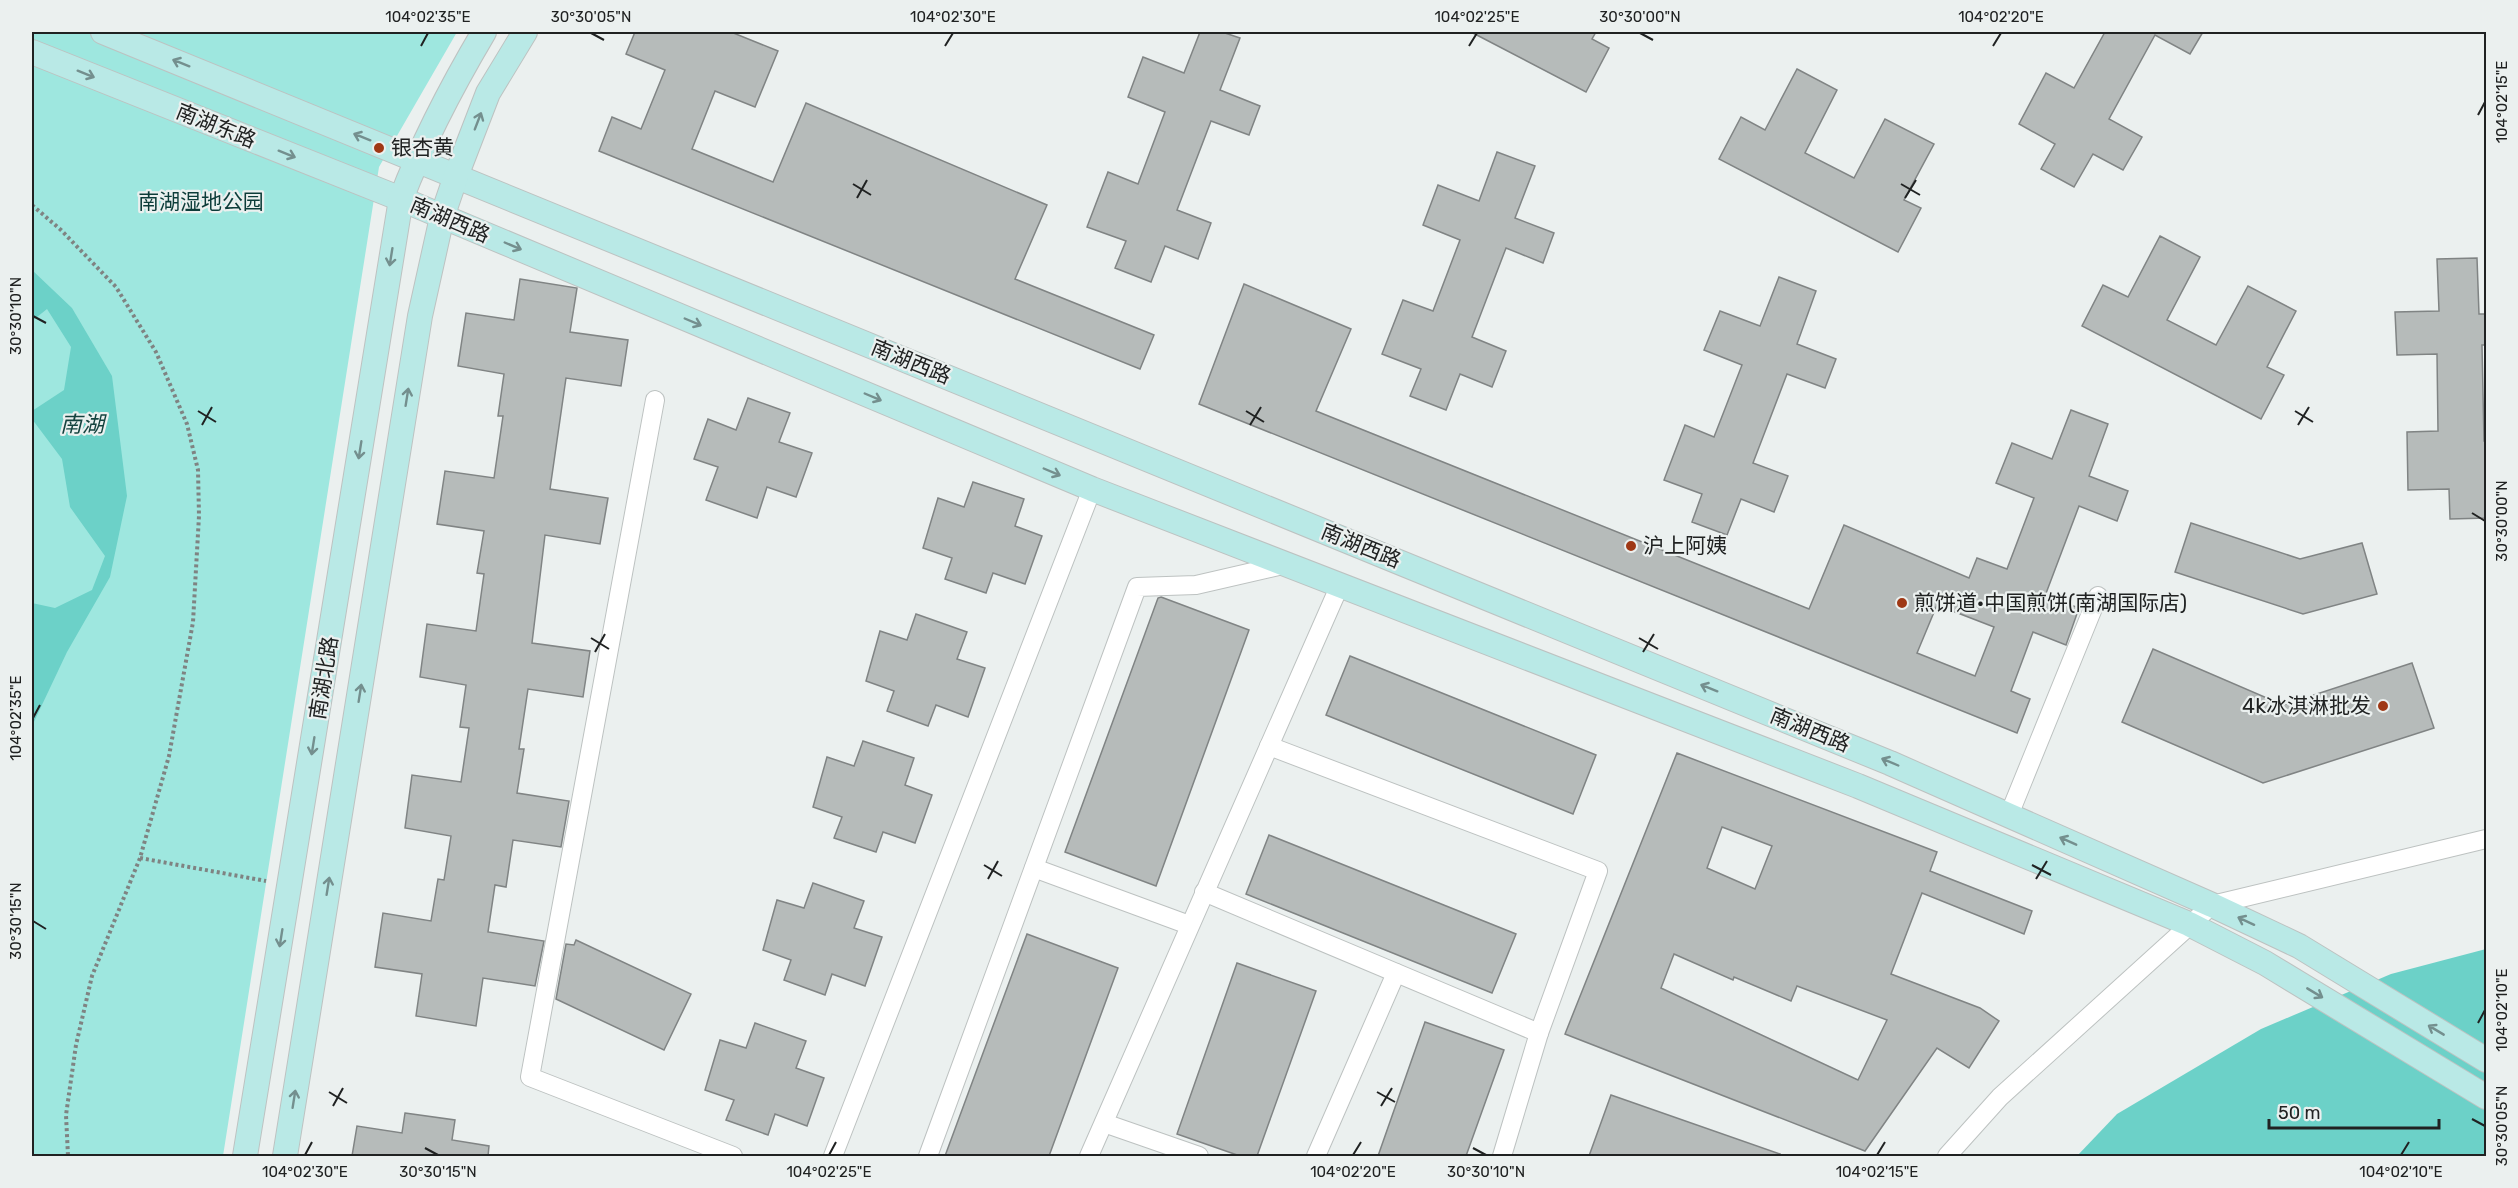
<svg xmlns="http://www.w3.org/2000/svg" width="2518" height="1188" font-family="Rubik,'Noto Sans SC',sans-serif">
<rect width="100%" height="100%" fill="#ebf0ef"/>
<path fill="#9ee7df" d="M 32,32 L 457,32 L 379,167 L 223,1156 L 32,1156 Z"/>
<g fill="#6cd1c8">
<path d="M 32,270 L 72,308 L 112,376 L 127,496 L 110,577 L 67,652 L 32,726 L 32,603 L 55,608 L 92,590 L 105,556 L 70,507 L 62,459 L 32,419 L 32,411 L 64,390 L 71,347 L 47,309 L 32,321 Z"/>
<path d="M 2486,949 L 2486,1156 L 2077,1156 L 2117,1114 L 2261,1029 L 2391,974 Z"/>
</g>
<g fill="#b6bbba" stroke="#808484" stroke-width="1.5" fill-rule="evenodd">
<path d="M 635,32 L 731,32 L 778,51 L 755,107 L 715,91 L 692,149 L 773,182 L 806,103 L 1047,205 L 1015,279 L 1154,335 L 1140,369 L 599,151 L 612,117 L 641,129 L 665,70 L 626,54 Z"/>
<path d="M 1200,32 L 1222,32 L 1240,38 L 1220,90 L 1260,106 L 1249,135 L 1211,121 L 1177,210 L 1211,223 L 1198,259 L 1165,246 L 1151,282 L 1115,268 L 1126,241 L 1087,227 L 1108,172 L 1138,184 L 1165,112 L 1128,97 L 1143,57 L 1184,73 Z"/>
<path d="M 1471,32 L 1596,32 L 1592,39 L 1609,48 L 1586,92 Z"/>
<path d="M 2105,32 L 2203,32 L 2190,54 L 2155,35 L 2109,119 L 2142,137 L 2123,170 L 2093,154 L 2074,187 L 2041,169 L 2055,144 L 2019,124 L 2046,73 L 2074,88 Z"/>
<path d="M 1797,69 L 1837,90 L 1805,153 L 1854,178 L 1885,119 L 1934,144 L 1904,200 L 1921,208 L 1898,252 L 1719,159 L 1741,117 L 1765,130 Z"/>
<path d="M 1497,152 L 1535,166 L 1515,218 L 1554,233 L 1543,263 L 1506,248 L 1472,337 L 1506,351 L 1492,387 L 1460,374 L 1446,410 L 1410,396 L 1421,369 L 1382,354 L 1403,300 L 1433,311 L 1460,240 L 1423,225 L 1438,185 L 1479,201 Z"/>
<path d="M 2160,236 L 2200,257 L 2167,320 L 2216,345 L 2248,286 L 2296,311 L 2267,367 L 2284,375 L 2261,419 L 2082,326 L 2103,285 L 2128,297 Z"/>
<path d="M 2477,258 L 2479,314 L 2487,314 L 2487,345 L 2482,345 L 2484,441 L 2487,441 L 2487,518 L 2450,519 L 2449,489 L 2408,490 L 2407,432 L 2438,431 L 2437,354 L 2397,355 L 2395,312 L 2439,311 L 2437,259 Z"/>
<path d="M 1779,277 L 1816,291 L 1797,344 L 1836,359 L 1825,388 L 1787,374 L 1753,463 L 1788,476 L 1774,512 L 1741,499 L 1727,535 L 1692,522 L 1702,494 L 1664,480 L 1685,425 L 1714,437 L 1742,365 L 1704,350 L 1720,311 L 1760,326 Z"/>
<path d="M 520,279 L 577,288 L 570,332 L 628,340 L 621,386 L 566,378 L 550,489 L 608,498 L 600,544 L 545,535 L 532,643 L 590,651 L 583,697 L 528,689 L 519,749 L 524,749 L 517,793 L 569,801 L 561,847 L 513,840 L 506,887 L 495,885 L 488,932 L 544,941 L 535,986 L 483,978 L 476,1026 L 416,1016 L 422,974 L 375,967 L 383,913 L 431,921 L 438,879 L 444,880 L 451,836 L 405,828 L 412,775 L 461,782 L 469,728 L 460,727 L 466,685 L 420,677 L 427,624 L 476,631 L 484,574 L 477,573 L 484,531 L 437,524 L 445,471 L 494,478 L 503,416 L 498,416 L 504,374 L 458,366 L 466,313 L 514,320 Z"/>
<path d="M 1244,284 L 1351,329 L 1316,411 L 1809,609 L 1844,525 L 1969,578 L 1977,558 L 2007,569 L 2034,498 L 1996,483 L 2012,443 L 2052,459 L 2071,410 L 2108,424 L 2089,476 L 2128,491 L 2117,521 L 2079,506 L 2045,596 L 2079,608 L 2066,645 L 2033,632 L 2011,691 L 2030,699 L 2017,733 L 1199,404 ZM 1937,605 L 1994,627 L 1975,676 L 1917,653 Z"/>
<path d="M 748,398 L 790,413 L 779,442 L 812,453 L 796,497 L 767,487 L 757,518 L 706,500 L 718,467 L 694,459 L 708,419 L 736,430 Z"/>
<path d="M 973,482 L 1024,499 L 1015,526 L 1042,536 L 1025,584 L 993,573 L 986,593 L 945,579 L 952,558 L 923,548 L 938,498 L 964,507 Z"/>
<path d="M 2191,523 L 2300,559 L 2362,543 L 2377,594 L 2303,614 L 2175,572 Z"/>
<path d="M 1161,597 L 1249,630 L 1156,886 L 1065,852 L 1158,598 Z"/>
<path d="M 916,614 L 967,632 L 957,659 L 985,668 L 968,717 L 936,705 L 928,726 L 887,711 L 894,691 L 866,681 L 880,631 L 907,640 Z"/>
<path d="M 2153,649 L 2283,705 L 2412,663 L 2434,728 L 2263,783 L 2122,722 Z"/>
<path d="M 1350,656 L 1596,755 L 1573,814 L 1326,715 Z"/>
<path d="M 863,741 L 914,758 L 905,785 L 932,795 L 915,843 L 883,832 L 876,852 L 834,838 L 842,817 L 813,807 L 827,757 L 854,766 Z"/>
<path d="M 1677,753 L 1937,852 L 1930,871 L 2032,911 L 2024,934 L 1922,893 L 1891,974 L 1980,1008 L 1999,1021 L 1969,1068 L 1937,1048 L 1865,1151 L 1565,1034 ZM 1722,827 L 1772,846 L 1755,889 L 1707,868 ZM 1674,954 L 1733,980 L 1734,977 L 1791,1001 L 1797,986 L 1887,1020 L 1858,1080 L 1661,988 Z"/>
<path d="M 1269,835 L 1516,934 L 1492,993 L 1246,894 Z"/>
<path d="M 813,883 L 864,901 L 854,928 L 882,937 L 865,986 L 832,974 L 825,995 L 784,980 L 791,960 L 763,950 L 777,900 L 804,908 Z"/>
<path d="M 1027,934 L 1118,968 L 1049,1156 L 945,1156 Z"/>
<path d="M 576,940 L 691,994 L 664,1050 L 556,999 L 566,944 L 574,945 Z"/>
<path d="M 1237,963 L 1316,991 L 1257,1156 L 1240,1156 L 1177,1134 Z"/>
<path d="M 1425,1022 L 1504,1050 L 1466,1156 L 1378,1156 Z"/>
<path d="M 755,1023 L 806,1041 L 796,1068 L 824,1078 L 807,1126 L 775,1114 L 768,1135 L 726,1120 L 734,1100 L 705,1090 L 720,1040 L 746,1048 Z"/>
<path d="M 1611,1095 L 1780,1154 L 1779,1156 L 1589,1156 Z"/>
<path d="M 405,1113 L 455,1120 L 452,1140 L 489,1146 L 488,1156 L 352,1156 L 357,1126 L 402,1133 Z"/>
</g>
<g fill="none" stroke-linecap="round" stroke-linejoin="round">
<g stroke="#bdc2c1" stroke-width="20">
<g id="street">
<path d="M 655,400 L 530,1077 L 733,1156"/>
<path d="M 1269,746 L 1598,871 L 1539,1033 L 1502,1156"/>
<path d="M 2009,815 L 2098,596"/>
<path d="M 1034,868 L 1189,925"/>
<path d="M 1204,892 L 1539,1033"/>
<path d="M 1104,1123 L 1199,1156"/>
<path d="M 833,1156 L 1092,489"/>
<path d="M 928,1156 L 1137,587 L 1196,585 L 1283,565"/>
<path d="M 1089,1156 L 1339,587"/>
<path d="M 1316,1156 L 1396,973"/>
<path d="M 1947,1156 L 2000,1097 L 2212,905 L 2486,839"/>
</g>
</g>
<g stroke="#bdc2c1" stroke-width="26">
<g id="secondary">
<path d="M 103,32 L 1890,763 L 2212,905 L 2299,946 L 2486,1060"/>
<path d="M 32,52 L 401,199 L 1092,489 L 1858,786 L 2189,924 L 2265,963 L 2486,1097"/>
<path d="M 245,1156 L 401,199 C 423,141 452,86 484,32"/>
<path d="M 285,1156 L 420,316 L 442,217 L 456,176 L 488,93 L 525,32"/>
</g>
</g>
<g stroke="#7f8382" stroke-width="4" stroke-dasharray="3 3" stroke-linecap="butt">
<path d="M 32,205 L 61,230 L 116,287 L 156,352 L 187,424 L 198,470 L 199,516 L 193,622 L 169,756 L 140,858 L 92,976 L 76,1045 L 66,1115 L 68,1156"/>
<path d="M 140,858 L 266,881"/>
</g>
<use href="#street" stroke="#fff" stroke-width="18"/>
<use href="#secondary" stroke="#b9e9e6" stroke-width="24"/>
</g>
<defs><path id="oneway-shaft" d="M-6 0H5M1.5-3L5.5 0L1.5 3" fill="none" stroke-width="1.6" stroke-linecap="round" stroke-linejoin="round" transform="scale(1.5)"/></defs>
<g stroke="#748f8e">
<use href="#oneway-shaft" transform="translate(181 63) rotate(-158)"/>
<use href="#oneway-shaft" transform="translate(86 74) rotate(22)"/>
<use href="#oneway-shaft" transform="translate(478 121) rotate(-69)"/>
<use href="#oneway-shaft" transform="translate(362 137) rotate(-158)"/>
<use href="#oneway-shaft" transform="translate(287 154) rotate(22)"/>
<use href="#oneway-shaft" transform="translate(513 246) rotate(23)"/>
<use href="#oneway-shaft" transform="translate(391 257) rotate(99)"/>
<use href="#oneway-shaft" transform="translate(693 322) rotate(23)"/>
<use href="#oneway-shaft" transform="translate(407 397) rotate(-81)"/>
<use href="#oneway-shaft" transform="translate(873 397) rotate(23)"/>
<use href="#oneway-shaft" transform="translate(360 450) rotate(99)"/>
<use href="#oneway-shaft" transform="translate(1052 472) rotate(23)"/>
<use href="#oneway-shaft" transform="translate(1709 688) rotate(-158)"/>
<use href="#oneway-shaft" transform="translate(360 693) rotate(-81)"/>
<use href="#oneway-shaft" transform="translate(313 746) rotate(99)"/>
<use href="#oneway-shaft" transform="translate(1890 762) rotate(-157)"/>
<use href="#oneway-shaft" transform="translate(2068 841) rotate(-156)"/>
<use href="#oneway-shaft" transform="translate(328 886) rotate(-81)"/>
<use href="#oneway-shaft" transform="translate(2246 921) rotate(-155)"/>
<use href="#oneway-shaft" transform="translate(281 938) rotate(99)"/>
<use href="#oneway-shaft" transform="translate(2315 993) rotate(31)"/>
<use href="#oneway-shaft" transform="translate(2436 1030) rotate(-149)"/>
<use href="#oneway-shaft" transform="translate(294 1099) rotate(-81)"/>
</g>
<path fill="none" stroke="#202222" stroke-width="2" d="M 591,33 L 604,40M 1640,33 L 1653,40M 421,46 L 428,33M 945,46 L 953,33M 1469,46 L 1477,33M 1993,46 L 2001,33M 2478,115 L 2485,102M 853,184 L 871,195M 1901,184 L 1920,195M 857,198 L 867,180M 1905,198 L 1916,180M 33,316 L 46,323M 198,411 L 216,422M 1246,411 L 1264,422M 2295,411 L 2313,422M 202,425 L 212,407M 1250,425 L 1261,407M 2298,425 L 2309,407M 2472,513 L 2485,521M 591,638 L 609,649M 1639,638 L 1658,649M 595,652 L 605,634M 1643,652 L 1654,634M 33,718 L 40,705M 984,865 L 1002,876M 2032,865 L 2051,875M 988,879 L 998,861M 2036,879 L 2047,861M 33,921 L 46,929M 2478,1023 L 2485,1010M 329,1092 L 347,1103M 1377,1092 L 1395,1102M 333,1106 L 343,1088M 1381,1106 L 1392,1088M 2472,1119 L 2485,1126M 425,1148 L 438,1155M 1473,1148 L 1486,1155M 305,1155 L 312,1142M 829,1155 L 836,1142M 1353,1155 L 1361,1142M 1877,1155 L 1885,1142M 2401,1155 L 2409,1142"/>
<g fill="#9f3815" stroke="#ebf0ef" stroke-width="2">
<circle cx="379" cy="148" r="6"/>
<circle cx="1631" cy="546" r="6"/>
<circle cx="1902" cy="603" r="6"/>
<circle cx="2383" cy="706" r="6"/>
</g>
<g text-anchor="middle" stroke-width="4.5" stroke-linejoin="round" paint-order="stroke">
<g font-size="21" fill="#202222" stroke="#ebf0ef">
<text transform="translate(216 126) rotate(22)" y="7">南湖东路</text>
<text transform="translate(450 220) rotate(23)" y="7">南湖西路</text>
<text transform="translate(911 362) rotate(22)" y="7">南湖西路</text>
<text transform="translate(1361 546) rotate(22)" y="7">南湖西路</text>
<text transform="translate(324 678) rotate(-81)" y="7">南湖北路</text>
<text transform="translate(1810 730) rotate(22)" y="7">南湖西路</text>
</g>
<g font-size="21" fill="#202222" stroke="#ebf0ef" text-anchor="start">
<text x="391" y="155">银杏黄</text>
<text x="1643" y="553">沪上阿姨</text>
<text x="1914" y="610">煎饼道·中国煎饼(南湖国际店)</text>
<text x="2371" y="713" text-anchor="end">4k冰淇淋批发</text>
</g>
<g font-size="21" fill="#0c3c39" stroke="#ebf0ef">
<text x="201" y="209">南湖湿地公园</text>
</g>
<g font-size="22" font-style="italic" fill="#14433f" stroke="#ebf0ef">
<text x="82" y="432">南湖</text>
</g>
</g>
<rect width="2518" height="1188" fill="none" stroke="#ebf0ef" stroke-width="66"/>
<path d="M2269 1119v9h170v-9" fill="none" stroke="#202222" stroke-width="3"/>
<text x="2278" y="1119" font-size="18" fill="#202222" stroke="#ebf0ef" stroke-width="4.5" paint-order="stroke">50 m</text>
<rect x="33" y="33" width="2452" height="1122" fill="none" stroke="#202222" stroke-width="2"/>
<g font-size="15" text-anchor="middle" fill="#202222">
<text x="428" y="22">104°02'35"E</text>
<text x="591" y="22">30°30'05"N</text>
<text x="953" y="22">104°02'30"E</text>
<text x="1477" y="22">104°02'25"E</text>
<text x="1640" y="22">30°30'00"N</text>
<text x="2001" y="22">104°02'20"E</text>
<text transform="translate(2502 102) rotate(-90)" y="5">104°02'15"E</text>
<text transform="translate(16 316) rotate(-90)" y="5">30°30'10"N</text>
<text transform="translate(2502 521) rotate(-90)" y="5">30°30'00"N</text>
<text transform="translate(16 718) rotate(-90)" y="5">104°02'35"E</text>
<text transform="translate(16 921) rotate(-90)" y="5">30°30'15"N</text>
<text transform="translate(2502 1010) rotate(-90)" y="5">104°02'10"E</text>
<text transform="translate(2502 1126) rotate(-90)" y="5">30°30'05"N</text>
<text x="305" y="1177">104°02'30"E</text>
<text x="438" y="1177">30°30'15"N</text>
<text x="829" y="1177">104°02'25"E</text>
<text x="1353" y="1177">104°02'20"E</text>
<text x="1486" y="1177">30°30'10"N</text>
<text x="1877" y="1177">104°02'15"E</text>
<text x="2401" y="1177">104°02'10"E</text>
</g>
</svg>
